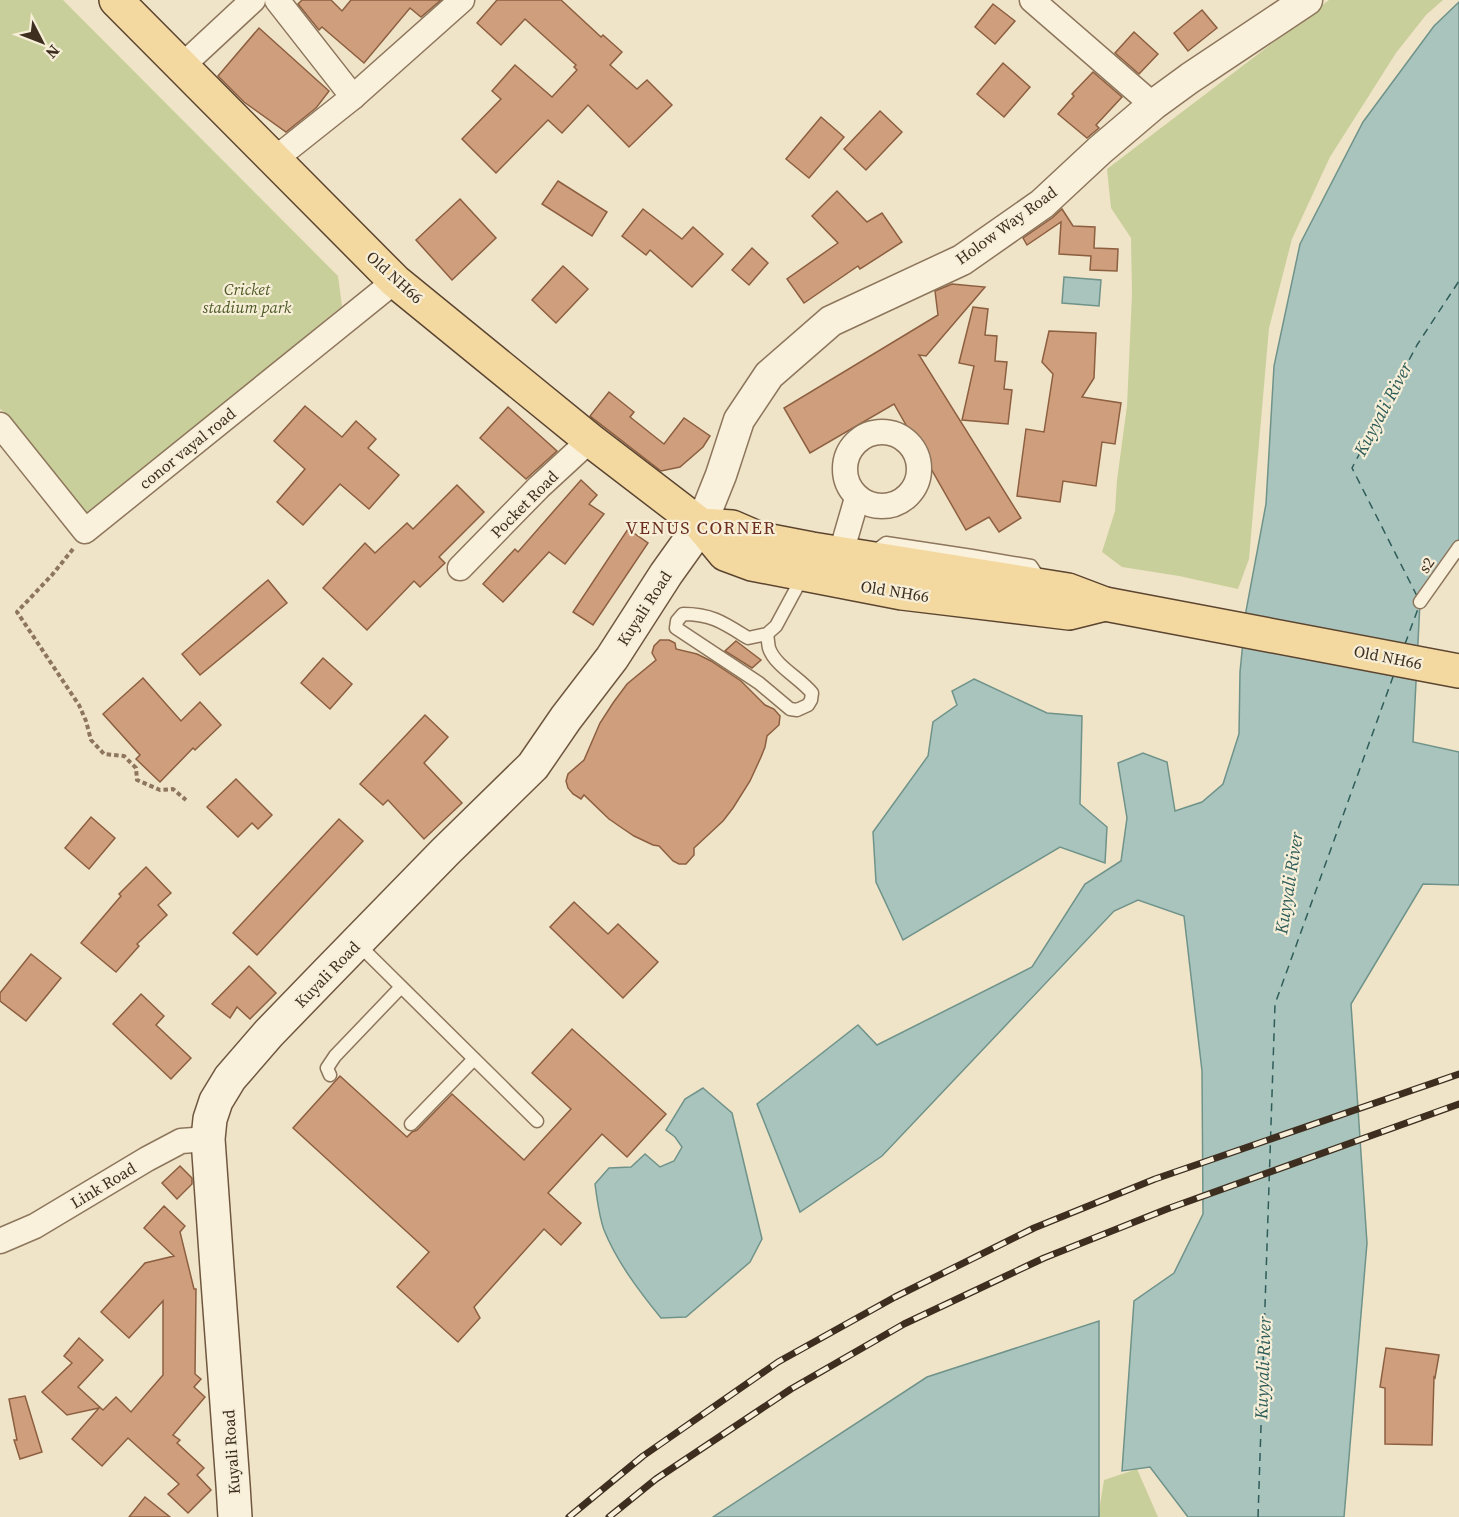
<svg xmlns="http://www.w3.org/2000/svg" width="1459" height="1517" font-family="'Source Serif 4',serif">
<rect width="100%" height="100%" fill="#f0e4c8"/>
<g fill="#c9cf9b">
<path d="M 0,0 L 63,0 L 338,276 L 342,306 L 87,517 L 3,411 L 0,409 Z"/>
<path d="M 1329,0 L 1443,0 L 1426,15 L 1396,53 L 1330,157 L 1292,239 L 1269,328 L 1249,559 L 1238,589 L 1179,576 L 1122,567 L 1102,552 L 1115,511 L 1117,480 L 1127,406 L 1132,294 L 1131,238 L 1111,208 L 1107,169 Z"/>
<path d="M 1137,1469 L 1158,1517 L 1098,1517 L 1104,1480 Z"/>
</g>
<g fill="#a9c4bc" stroke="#6f938a" stroke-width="1.5">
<path d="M 1459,2 L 1459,541 L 1420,602 L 1413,742 L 1459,752 L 1459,885 L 1423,884 L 1351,1004 L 1367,1243 L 1344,1517 L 1188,1517 L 1150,1467 L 1122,1471 L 1134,1301 L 1174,1273 L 1203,1214 L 1202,1071 L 1184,916 L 1138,900 L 1114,911 L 882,1156 L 800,1212 L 757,1104 L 858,1025 L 877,1045 L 1032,967 L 1085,884 L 1121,861 L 1127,818 L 1118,763 L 1143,753 L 1167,762 L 1175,811 L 1202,802 L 1223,784 L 1239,734 L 1240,672 L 1246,611 L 1266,504 L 1274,366 L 1300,244 L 1363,122 L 1434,26 Z"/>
<path d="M 1064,277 L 1101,280 L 1099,306 L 1062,303 Z"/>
<path d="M 974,679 L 1047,713 L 1082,716 L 1080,804 L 1107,827 L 1105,863 L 1060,847 L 903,940 L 876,882 L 873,832 L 928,756 L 933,722 L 957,705 L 952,691 Z"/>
<path d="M 703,1088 L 732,1113 L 762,1239 L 750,1262 L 686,1317 L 661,1318 C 639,1291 617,1262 604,1230 C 599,1216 597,1199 595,1184 L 609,1168 L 631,1167 L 645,1154 L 660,1167 L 674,1161 L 682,1147 L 675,1137 L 666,1130 L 685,1099 Z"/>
<path d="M 1099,1321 L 1099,1517 L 713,1517 L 927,1377 Z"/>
</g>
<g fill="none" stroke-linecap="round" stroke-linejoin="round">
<g stroke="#2f5d5a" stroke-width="1.5" stroke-dasharray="8 6" stroke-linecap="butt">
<path d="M 1417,596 L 1352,468 L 1417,345 L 1459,281"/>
<path d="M 1405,644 L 1419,606"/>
<path d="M 1258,1517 L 1275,1004 L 1394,674"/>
</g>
</g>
<g fill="#cf9f7d" stroke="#8d5f41" stroke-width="1.5">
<path d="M 302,0 L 331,0 L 342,11 L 351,0 L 441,0 L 421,17 L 410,8 L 364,63 L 322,27 L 319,30 L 298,4 Z"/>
<path d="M 497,0 L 561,0 L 601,37 L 603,35 L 622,52 L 610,65 L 637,89 L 647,80 L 672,105 L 629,147 L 588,105 L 562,133 L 548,120 L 496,173 L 462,139 L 501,99 L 492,91 L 515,65 L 552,97 L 577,70 L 574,67 L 576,65 L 525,19 L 501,45 L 477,23 Z"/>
<path d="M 993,4 L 1015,21 L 995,44 L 975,27 Z"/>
<path d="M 1202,10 L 1217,28 L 1188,51 L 1174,33 Z"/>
<path d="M 259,28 L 329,91 L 316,108 L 286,132 L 244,102 L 218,76 Z"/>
<path d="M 1134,32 L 1158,54 L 1139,74 L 1115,53 Z"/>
<path d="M 1003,63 L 1030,87 L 1004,117 L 977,94 Z"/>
<path d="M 1093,72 L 1122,97 L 1096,125 L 1099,128 L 1087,138 L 1058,114 L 1074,96 L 1072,94 Z"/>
<path d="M 880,111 L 902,132 L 866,170 L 844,149 Z"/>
<path d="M 821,117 L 844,137 L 809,178 L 786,159 Z"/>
<path d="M 558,181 L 607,212 L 592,236 L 542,204 Z"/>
<path d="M 837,191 L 867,222 L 882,213 L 902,242 L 860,269 L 858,266 L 804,303 L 787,279 L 838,243 L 812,216 Z"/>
<path d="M 460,199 L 496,238 L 452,280 L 416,240 Z"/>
<path d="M 643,209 L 682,239 L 693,227 L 723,254 L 692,287 L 650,250 L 646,255 L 622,236 Z"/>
<path d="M 1062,209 L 1073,226 L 1095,227 L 1094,248 L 1118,249 L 1117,271 L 1090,270 L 1091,256 L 1059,254 L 1061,222 L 1027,245 L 1023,238 L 1052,218 Z"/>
<path d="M 752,248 L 768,263 L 749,285 L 732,270 Z"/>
<path d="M 563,266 L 588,289 L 556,323 L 532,300 Z"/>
<path d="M 952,284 L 985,287 L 926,356 L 919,355 L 1021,518 L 999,532 L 989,517 L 966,530 L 894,404 L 810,453 L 784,408 L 938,315 L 935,291 Z"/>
<path d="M 973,307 L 988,309 L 985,335 L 997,336 L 995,361 L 1007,362 L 1004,389 L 1012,390 L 1008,424 L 962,420 L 974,366 L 959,363 Z"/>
<path d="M 1049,331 L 1096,333 L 1094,378 L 1082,397 L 1121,403 L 1115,444 L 1102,442 L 1096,486 L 1063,481 L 1060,502 L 1017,496 L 1026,429 L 1044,432 L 1053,374 L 1042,362 Z"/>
<path d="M 609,392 L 634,412 L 630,417 L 664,444 L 684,418 L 710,436 L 703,447 L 680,467 L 661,471 L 590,416 Z"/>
<path d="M 305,406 L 342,437 L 356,421 L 376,439 L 368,448 L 399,475 L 369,509 L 340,484 L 303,525 L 277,502 L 305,469 L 274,441 Z"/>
<path d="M 508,407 L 557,451 L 526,479 L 480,438 Z"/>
<path d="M 581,480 L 597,495 L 589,504 L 604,514 L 565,564 L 549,552 L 503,602 L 483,584 L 515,549 L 518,552 Z"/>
<path d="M 457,485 L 484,512 L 439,557 L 445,563 L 420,587 L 414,581 L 367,630 L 323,588 L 365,543 L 375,553 L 407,523 L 413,529 Z"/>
<path d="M 628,529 L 648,543 L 593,625 L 573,612 Z"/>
<path d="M 268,580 L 287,603 L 200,675 L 182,654 Z"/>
<path d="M 660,640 L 669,640 L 675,643 L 676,649 L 697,654 L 711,661 L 741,681 L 765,705 L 774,709 L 780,716 L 779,725 L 767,736 L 765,747 L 761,757 L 750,781 L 733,808 L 723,821 L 694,848 L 694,855 L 686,864 L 679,864 L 673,861 L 659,846 L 653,845 L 634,836 L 622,828 L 609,819 L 584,795 L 581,799 L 573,794 L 568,788 L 566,781 L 568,774 L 584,760 L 600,723 L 613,703 L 627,684 L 656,660 L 652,653 L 654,646 Z"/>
<path d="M 736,641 L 761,660 L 752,668 L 725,651 Z"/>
<path d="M 323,658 L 352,684 L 330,709 L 301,683 Z"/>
<path d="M 143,678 L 181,721 L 200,702 L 221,725 L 195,750 L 193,748 L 160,782 L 136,759 L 140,755 L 103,714 Z"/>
<path d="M 425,715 L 448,737 L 424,763 L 462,803 L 424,839 L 388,800 L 383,805 L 360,784 Z"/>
<path d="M 236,779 L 272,815 L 258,829 L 252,823 L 238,837 L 207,807 Z"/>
<path d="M 91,817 L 115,838 L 89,869 L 65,848 Z"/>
<path d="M 339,819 L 363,841 L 257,955 L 233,933 Z"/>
<path d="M 146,867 L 171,893 L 158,905 L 167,915 L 137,944 L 139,946 L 116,972 L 81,943 L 121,896 L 119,894 Z"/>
<path d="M 574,902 L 608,934 L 618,924 L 658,962 L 623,998 L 550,927 Z"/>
<path d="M 31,954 L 61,978 L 26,1021 L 0,1001 L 0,993 Z"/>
<path d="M 249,966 L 276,993 L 250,1019 L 237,1007 L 230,1018 L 212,1004 Z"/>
<path d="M 141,994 L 164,1016 L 156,1025 L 191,1058 L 171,1079 L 113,1024 Z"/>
<path d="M 572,1029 L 666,1114 L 627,1157 L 602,1134 L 548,1193 L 581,1223 L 561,1245 L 544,1229 L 474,1307 L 480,1318 L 458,1342 L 397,1287 L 429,1252 L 293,1128 L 340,1076 L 407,1137 L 412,1132 L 417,1130 L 452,1094 L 524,1160 L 571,1109 L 532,1073 Z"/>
<path d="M 180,1166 L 192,1178 L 192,1184 L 177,1199 L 162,1183 Z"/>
<path d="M 164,1206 L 185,1226 L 180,1232 L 194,1289 L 196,1289 L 195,1374 L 201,1379 L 194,1387 L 205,1397 L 173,1435 L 180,1440 L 177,1443 L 204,1468 L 197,1475 L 211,1490 L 188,1513 L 168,1494 L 179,1484 L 128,1438 L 102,1466 L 72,1439 L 99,1408 L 67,1415 L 42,1392 L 72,1363 L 64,1356 L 79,1338 L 103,1360 L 78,1387 L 103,1410 L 116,1397 L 131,1412 L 163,1375 L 163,1301 L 129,1338 L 101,1312 L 145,1263 L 174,1256 L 144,1228 Z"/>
<path d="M 1386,1348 L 1439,1355 L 1435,1378 L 1434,1377 L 1432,1445 L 1385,1444 L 1385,1388 L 1380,1387 Z"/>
<path d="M 25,1396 L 42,1452 L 20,1459 L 14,1440 L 17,1440 L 9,1399 Z"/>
<path d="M 145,1497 L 170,1517 L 129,1517 Z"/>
</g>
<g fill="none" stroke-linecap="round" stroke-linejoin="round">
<g stroke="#8d765c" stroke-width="15">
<g id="service">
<path d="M 873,553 L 886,543 L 972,556 L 1031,566 L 1041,581"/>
<path d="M 1420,602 L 1459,547"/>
<path d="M 767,634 C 768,639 768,644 769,648 C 775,666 800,678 812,693 L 811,700 L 808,705 L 797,710 L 790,709 L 759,683 L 676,628 L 677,621 L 683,614 C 712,614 724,623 748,638 L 767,634 L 776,626 L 803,576"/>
<path d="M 358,944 L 537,1121"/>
<path d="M 330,1075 L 327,1068 L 335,1056 L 401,987"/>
<path d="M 411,1124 L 474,1059"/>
</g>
</g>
<g stroke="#8d765c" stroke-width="27">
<g id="minor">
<path d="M 277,0 L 353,97"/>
<path d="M 1032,0 L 1153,105"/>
<path d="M 182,66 L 253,0"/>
<path d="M 275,159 L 353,97 L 462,0"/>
<path d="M 0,425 L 85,531 L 395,281"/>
<circle cx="882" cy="469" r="37"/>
<path d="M 841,553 L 857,498"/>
<path d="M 460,568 L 539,487 L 590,440"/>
<path d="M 0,1241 L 35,1226 L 147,1159 L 181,1141 L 208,1139"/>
</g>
</g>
<g stroke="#8d765c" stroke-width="33">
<path id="tertiary" d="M 701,525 L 721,475 L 739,420 L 769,375 L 831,321 L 962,260 L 1042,204 L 1100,150 L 1153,105 L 1190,78 L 1307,0"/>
</g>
<g stroke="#6f573f" stroke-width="36">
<path id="secondary" d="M 235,1517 L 233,1485 L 217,1268 L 208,1139 L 210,1119 L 216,1101 L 230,1078 L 269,1033 L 329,971 L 445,852 L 533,766 L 566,718 L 612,658 L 666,574 L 701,525"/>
</g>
<g stroke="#5b4430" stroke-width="36">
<g id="primary">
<path d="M 116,0 L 395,281 L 590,440 L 701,525 L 725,554 L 752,564 L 902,593 L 1069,613 L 1105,604"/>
<path d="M 701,525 L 732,527 L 760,539 L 812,549 L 1068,590 L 1105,604 L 1459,671"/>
</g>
</g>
<path stroke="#8d765c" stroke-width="4" stroke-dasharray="4.5 3" stroke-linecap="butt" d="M 73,549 L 52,575 L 17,612 L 79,705 L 86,721 L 91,740 L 104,754 L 124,756 L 136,768 L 137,780 L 160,790 L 173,789 L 186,800"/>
<use href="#service" stroke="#faf1dc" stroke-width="12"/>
<use href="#minor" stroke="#faf1dc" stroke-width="24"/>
<use href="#tertiary" stroke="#faf1dc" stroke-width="30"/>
<use href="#secondary" stroke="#faf1dc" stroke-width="33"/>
<use href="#primary" stroke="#f3d9a0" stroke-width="33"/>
<g stroke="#3d2e20" stroke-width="7">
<g id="rail">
<path d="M 569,1517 L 643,1456 L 778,1362 L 895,1297 L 1034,1228 L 1155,1179 L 1459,1074"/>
<path d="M 609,1517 L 656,1479 L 791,1389 L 904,1324 L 1044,1258 L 1167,1209 L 1459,1104"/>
</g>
</g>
<use href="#rail" stroke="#f7eed8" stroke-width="4.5" stroke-dasharray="14" stroke-linecap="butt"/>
</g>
<g text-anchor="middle" stroke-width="4.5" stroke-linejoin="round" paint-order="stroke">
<g font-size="16" fill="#3d2e20" stroke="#f7eed8">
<text transform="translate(1006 225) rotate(-36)" y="6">Holow Way Road</text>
<text transform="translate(395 277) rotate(42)" y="6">Old NH66</text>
<text transform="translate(187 448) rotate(-39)" y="6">conor vayal road</text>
<text transform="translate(524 504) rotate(-45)" y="6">Pocket Road</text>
<text transform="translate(1426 565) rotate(-55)" y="6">s2</text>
<text transform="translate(895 591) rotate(9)" y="6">Old NH66</text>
<text transform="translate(644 608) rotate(-57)" y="6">Kuyali Road</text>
<text transform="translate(1388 657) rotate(11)" y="6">Old NH66</text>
<text transform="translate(327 974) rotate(-46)" y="6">Kuyali Road</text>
<text transform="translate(103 1185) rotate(-31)" y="6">Link Road</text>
<text transform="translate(231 1452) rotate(-94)" y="6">Kuyali Road</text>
</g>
<g font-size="16" font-style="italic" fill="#4d5a26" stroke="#f7eed8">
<text x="247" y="295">Cricket<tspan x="247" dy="18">stadium park</tspan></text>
</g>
<g font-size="18" font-style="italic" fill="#2f5d5a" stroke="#f7eed8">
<text transform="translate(1383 409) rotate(-62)" y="6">Kuyyali River</text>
<text transform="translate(1289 883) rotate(-81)" y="6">Kuyyali River</text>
<text transform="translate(1263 1368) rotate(-88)" y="6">Kuyyali River</text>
</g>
<g font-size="18" letter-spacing="1.5" fill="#6b2e1e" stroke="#f7eed8">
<text x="701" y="534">VENUS CORNER</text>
</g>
</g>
<g transform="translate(42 42) rotate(132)" stroke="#f7eed8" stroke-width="4.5" paint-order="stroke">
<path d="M0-4.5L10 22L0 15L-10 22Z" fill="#3d2e20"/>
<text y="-9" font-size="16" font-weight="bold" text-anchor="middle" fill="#3d2e20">N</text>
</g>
</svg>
